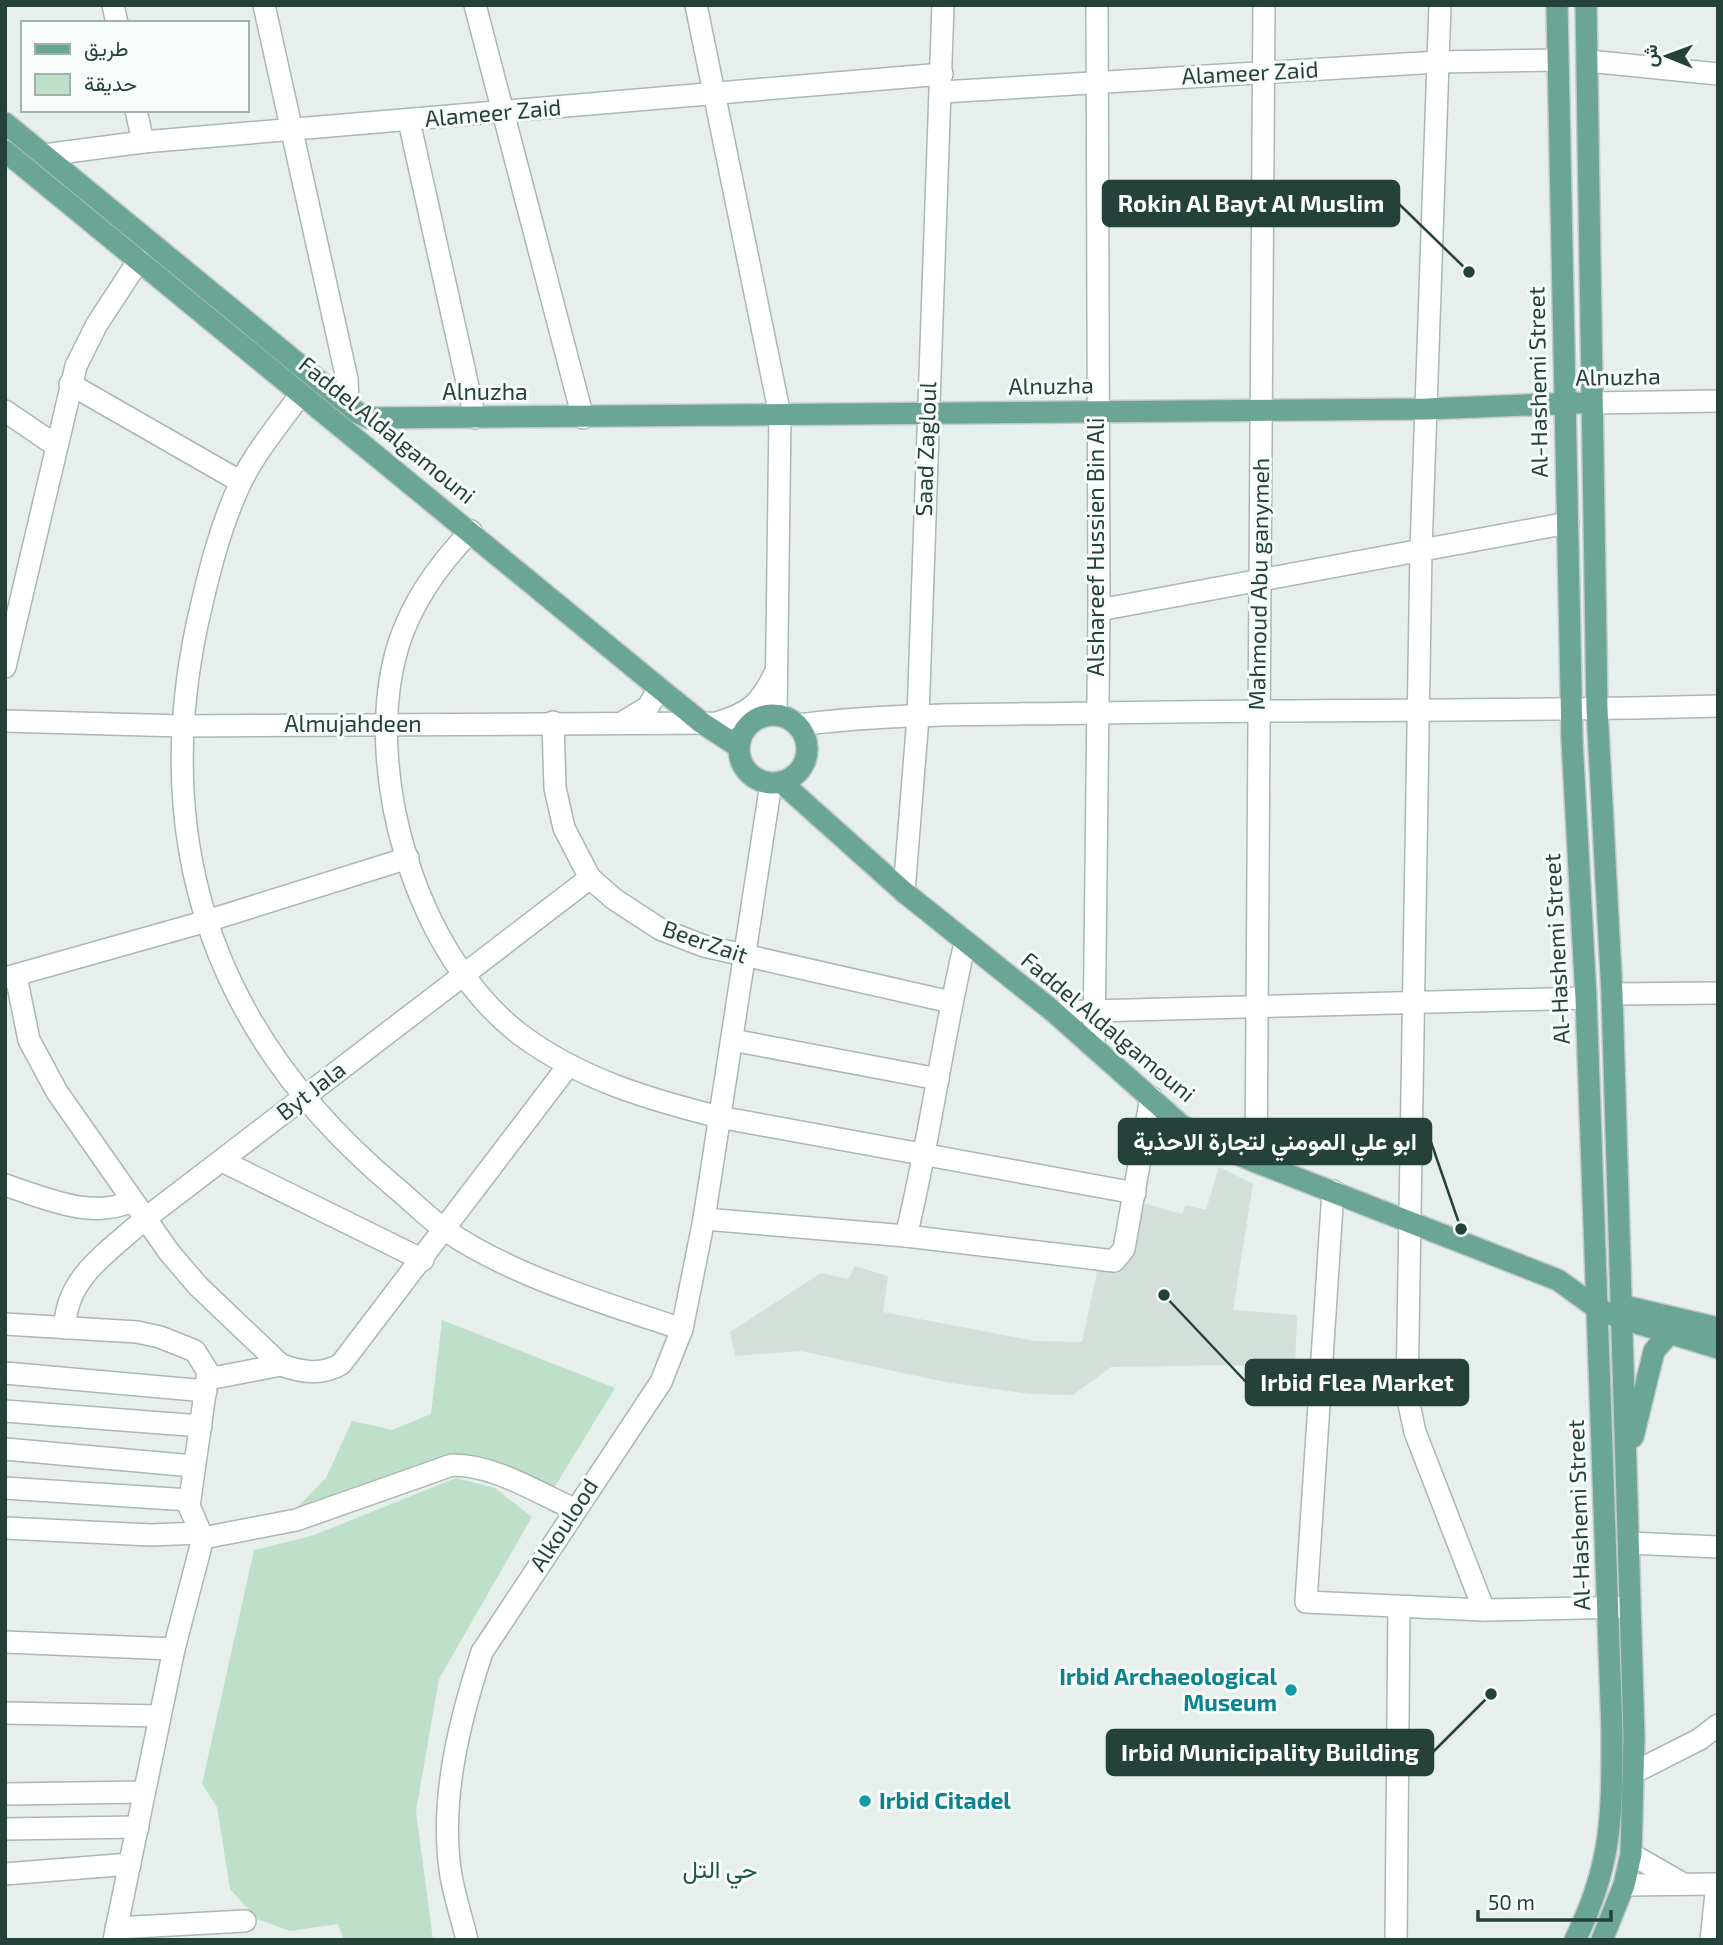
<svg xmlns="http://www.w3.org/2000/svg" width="1723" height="1945" font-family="'Exo 2',Vazirmatn,sans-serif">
<rect width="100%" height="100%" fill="#e6efeb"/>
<path fill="#d4dfda" d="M 1219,1167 L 1253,1184 L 1233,1310 L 1297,1315 L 1295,1369 L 1233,1365 L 1111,1367 L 1073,1395 L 1031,1394 L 945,1382 L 801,1351 L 735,1356 L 730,1332 L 821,1273 L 848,1279 L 855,1266 L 888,1276 L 883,1312 L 1035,1341 L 1082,1342 L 1098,1267 L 1124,1269 L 1142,1203 L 1182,1214 L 1186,1205 L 1206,1210 Z"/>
<g fill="#bfe0c8">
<path d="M 442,1320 L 615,1388 L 551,1493 L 452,1465 L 285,1520 L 326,1478 L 352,1421 L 392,1430 L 431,1414 Z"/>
<path d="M 456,1478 L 495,1488 L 532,1517 L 439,1679 L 416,1811 L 433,1940 L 344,1940 L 338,1924 L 290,1931 L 257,1919 L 230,1889 L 217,1807 L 202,1784 L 254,1550 L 314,1535 Z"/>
</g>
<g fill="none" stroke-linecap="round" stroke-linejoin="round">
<g stroke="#a8b8b2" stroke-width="24">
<g id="minor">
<path d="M 113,5 L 117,23"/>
<path d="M 264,5 L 347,379 L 348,405"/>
<path d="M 475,5 L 583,418"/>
<path d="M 696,5 L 780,415 L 776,715"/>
<path d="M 1440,5 L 1421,550 L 1407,1395 L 1415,1432 L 1484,1610"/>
<path d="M 1588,61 L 1718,74"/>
<path d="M 942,92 L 1438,62 L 1558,60"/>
<path d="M 136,110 L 143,142"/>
<path d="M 409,121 L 475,418"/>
<path d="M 44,155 L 143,142 L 942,74"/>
<path d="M 70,384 L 241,482"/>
<path d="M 300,395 C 280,423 257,450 242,480 C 220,525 208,576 197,625 C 149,852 219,1040 396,1188 C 413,1202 429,1219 447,1231 C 512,1276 607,1304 682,1329"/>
<path d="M 1591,403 L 1718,401"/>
<path d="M 5,411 L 55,445"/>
<path d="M 471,531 C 439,564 412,601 398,646 C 361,769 416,956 521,1035 C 580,1079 648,1099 719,1117 L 1135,1193"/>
<path d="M 1099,610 L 1568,523"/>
<path d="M 5,667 L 76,366 L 97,324 L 139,260"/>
<path d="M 5,721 L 182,726 L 716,723 C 751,713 761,703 776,671"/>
<path d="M 625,721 L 648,707 L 659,688"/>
<path d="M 553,722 L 555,788 L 564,828 L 590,878 L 614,899 L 660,929 L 704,946 L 951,1002"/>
<path d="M 798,725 C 895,712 995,715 1094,713 C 1302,709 1510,712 1718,706"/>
<path d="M 904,892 L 918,717 L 943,5"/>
<path d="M 16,976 L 29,1040 L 57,1092 L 169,1252 L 198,1286 L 281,1365 C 302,1372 321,1376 341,1364 L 568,1066"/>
<path d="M 5,978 L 207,921 L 408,858"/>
<path d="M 1612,994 L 1718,993"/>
<path d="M 1054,1012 L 1586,998"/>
<path d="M 732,1040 L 938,1079"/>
<path d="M 1094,1046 L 1099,610 L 1097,5"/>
<path d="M 222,1161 L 423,1260"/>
<path d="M 1256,1162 L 1264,5"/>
<path d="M 5,1185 C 45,1198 92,1220 132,1201"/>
<path d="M 1333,1191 L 1306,1602 L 1484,1610 L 1630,1607"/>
<path d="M 704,1219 L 906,1236 L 1114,1261 L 1124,1249 L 1151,1097"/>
<path d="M 906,1236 C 930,1139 942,1040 965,943"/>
<path d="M 5,1324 L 137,1332 L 160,1337 L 195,1351 L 208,1372 L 189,1506 L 203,1538 L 174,1649 L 114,1940"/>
<path d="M 65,1328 C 65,1277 111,1250 146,1218 L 590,878"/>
<path d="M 5,1373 L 206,1391"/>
<path d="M 208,1379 L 281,1365"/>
<path d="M 5,1411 L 201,1426"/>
<path d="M 5,1449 L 193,1466"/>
<path d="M 5,1488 L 189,1500"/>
<path d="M 5,1528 L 151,1535 L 199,1533"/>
<path d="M 203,1538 L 296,1520 L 452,1465 C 495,1465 536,1492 574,1509"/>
<path d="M 1628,1543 L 1718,1547"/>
<path d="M 5,1642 L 174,1649"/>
<path d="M 5,1713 L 160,1716"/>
<path d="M 1633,1773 L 1700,1739 L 1718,1725"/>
<path d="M 5,1794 L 144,1792"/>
<path d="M 5,1829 L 138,1827"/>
<path d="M 1631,1854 L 1680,1882"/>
<path d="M 5,1874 L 130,1864"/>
<path d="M 1624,1885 L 1718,1884"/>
<path d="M 116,1928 L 245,1921"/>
<path d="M 467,1940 C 462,1919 455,1898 451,1876 C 439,1802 459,1722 482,1652 L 661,1382 L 682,1329 L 704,1219 L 771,783"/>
<path d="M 1396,1940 L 1399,1608"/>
<path d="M 1711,1940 L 1717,1884"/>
</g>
</g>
<g stroke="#c2cac8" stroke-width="24">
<g id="major">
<path d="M 1557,5 L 1572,740 L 1586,998 L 1612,1731 C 1612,1814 1613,1863 1575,1940"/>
<path d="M 1586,5 L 1597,709 L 1612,994 L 1634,1737 L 1631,1854 L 1624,1885 L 1602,1940"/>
<path d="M 5,123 L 358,413 L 369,418 L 1426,409 L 1578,403"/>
<path d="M 5,151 L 659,688 L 702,723 L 739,747"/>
<circle cx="773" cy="749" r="34"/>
<path d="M 781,782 L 904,892 L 1054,1012 L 1181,1125 L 1218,1146 L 1256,1162 L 1558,1280 L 1598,1309 L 1620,1318 L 1718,1348"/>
<path d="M 1624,1306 L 1718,1328"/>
<path d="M 1633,1437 L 1654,1351 L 1669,1334"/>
</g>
</g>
<use href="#minor" stroke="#fff" stroke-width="21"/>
<use href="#major" stroke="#6aa596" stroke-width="21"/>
</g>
<g fill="#0f9aa8" stroke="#f7fbf9" stroke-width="2.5">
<circle cx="1291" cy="1690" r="7"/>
<circle cx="865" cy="1801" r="7"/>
</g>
<g text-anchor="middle" stroke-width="6" stroke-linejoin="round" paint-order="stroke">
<g font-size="23" fill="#24423a" stroke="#f7fbf9">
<text transform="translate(1250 73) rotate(-3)" y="8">Alameer Zaid</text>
<text transform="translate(493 113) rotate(-5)" y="8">Alameer Zaid</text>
<text transform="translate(1618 377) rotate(-1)" y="8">Alnuzha</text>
<text transform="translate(1538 382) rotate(-91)" y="8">Al-Hashemi Street</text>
<text transform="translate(1051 386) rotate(-1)" y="8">Alnuzha</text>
<text x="485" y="400">Alnuzha</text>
<text transform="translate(387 430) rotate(39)" y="8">Faddel Aldalgamouni</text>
<text transform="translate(926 449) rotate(-88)" y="8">Saad Zagloul</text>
<text transform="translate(1096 547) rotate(-90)" y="8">Alshareef Hussien Bin Ali</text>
<text transform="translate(1259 584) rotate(-89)" y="8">Mahmoud Abu ganymeh</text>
<text x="353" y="732">Almujahdeen</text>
<text transform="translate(705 942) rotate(19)" y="8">BeerZait</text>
<text transform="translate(1557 949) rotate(-93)" y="8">Al-Hashemi Street</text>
<text transform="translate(1108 1027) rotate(40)" y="8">Faddel Aldalgamouni</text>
<text transform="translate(311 1091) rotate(-38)" y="8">Byt Jala</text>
<text transform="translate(1579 1515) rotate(-92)" y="8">Al-Hashemi Street</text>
<text transform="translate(564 1525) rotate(-57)" y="8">Alkoulood</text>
</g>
<g font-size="23" font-weight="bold" fill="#0d838f" stroke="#f7fbf9" text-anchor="end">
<text x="1277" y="1685">Irbid Archaeological<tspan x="1277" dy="26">Museum</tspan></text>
<text x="879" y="1809" text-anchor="start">Irbid Citadel</text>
</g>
<g font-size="24" fill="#1f5548" stroke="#f7fbf9">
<text x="720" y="1878">حي التل</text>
</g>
</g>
<path fill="none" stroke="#24423a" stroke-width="2.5" d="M1469 272L1399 204M1461 1229L1431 1142M1164 1295L1246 1382M1491 1694L1433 1752"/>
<g fill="#24423a" stroke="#f7fbf9" stroke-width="2.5">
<circle cx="1469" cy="272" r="7"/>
<circle cx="1461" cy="1229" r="7"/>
<circle cx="1164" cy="1295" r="7"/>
<circle cx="1491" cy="1694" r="7"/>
</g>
<g fill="#24423a" stroke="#24423a" stroke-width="2.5">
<rect x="1103" y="181" width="296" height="45" rx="7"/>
<rect x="1119" y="1119" width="312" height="45" rx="7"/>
<rect x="1246" y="1360" width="222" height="45" rx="7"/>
<rect x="1107" y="1730" width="326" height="45" rx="7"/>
</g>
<g font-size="24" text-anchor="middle" font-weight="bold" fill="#fff">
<text x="1251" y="212">Rokin Al Bayt Al Muslim</text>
<text x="1275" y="1150">ابو علي المومني لتجارة الاحذية</text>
<text x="1357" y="1391">Irbid Flea Market</text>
<text x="1270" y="1761">Irbid Municipality Building</text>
</g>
<rect width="1723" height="1945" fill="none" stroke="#24423a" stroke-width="14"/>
<rect x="21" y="21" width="228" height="91" fill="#f7fbf9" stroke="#a3b1ad" stroke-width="2"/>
<rect x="35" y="44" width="35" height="10" fill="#6aa596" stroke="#a3b1ad" stroke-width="2"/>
<text x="84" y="56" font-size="21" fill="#24423a">طريق</text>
<rect x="35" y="74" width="35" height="21" fill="#bfe0c8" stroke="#a3b1ad" stroke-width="2"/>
<text x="84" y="91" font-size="21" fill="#24423a">حديقة</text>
<g transform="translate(1667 56) rotate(271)" stroke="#f7fbf9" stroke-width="5" paint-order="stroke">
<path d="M0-5L12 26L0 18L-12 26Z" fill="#24423a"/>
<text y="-10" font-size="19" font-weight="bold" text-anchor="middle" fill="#24423a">ش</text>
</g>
<path d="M1478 1910v10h133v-10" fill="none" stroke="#24423a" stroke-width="3.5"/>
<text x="1488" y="1910" font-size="21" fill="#24423a" stroke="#f7fbf9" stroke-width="5" paint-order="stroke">50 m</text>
</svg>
